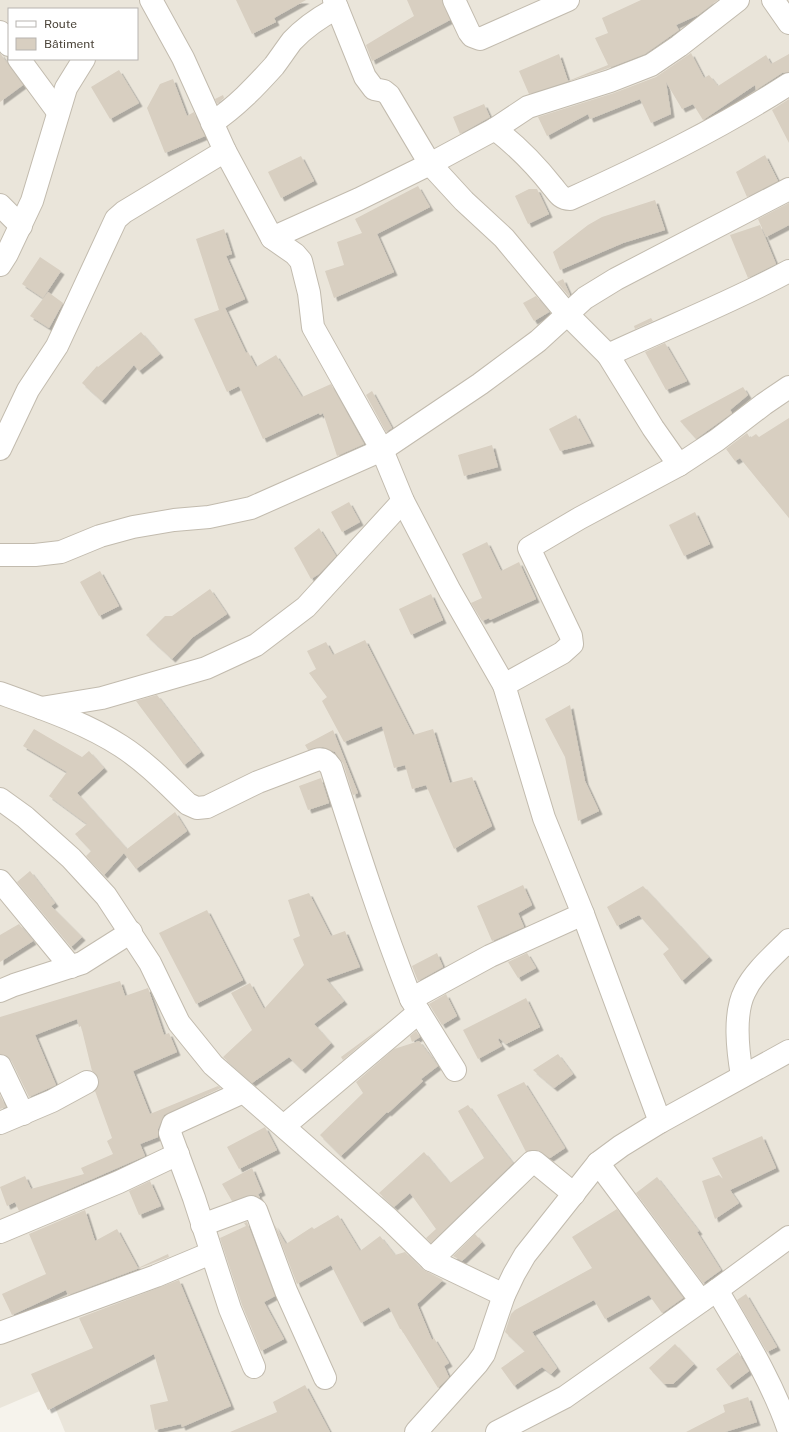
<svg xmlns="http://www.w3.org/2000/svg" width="789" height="1432" font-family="'Public Sans',sans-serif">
<defs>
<filter id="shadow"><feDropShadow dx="3.5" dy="3.5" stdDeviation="0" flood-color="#0004"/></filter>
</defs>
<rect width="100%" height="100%" fill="#f6f3ec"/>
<path fill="#eae5da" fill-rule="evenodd" d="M 0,0 L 789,0 L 789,1432 L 65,1432 L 47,1388 L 0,1408 ZM 9,9 L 137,9 L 137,59 L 9,59 Z"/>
<g fill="#d8cfc1" filter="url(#shadow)">
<path d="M 236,0 L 306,0 L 274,18 L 276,22 L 252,34 Z"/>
<path d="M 407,0 L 442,0 L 450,20 L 372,61 L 366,45 L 414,16 Z"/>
<path d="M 641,0 L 718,0 L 698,15 L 676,25 L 679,30 L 645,54 L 606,69 L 529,94 L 519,71 L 559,54 L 568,81 L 608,65 L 595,38 L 608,33 L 602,18 Z"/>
<path d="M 0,53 L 23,85 L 0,102 Z"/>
<path d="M 691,53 L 704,78 L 709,75 L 718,86 L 766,55 L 771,64 L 789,54 L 789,72 L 782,73 L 756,90 L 755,85 L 703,120 L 693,104 L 682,109 L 666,82 L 671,114 L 651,123 L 640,99 L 590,119 L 588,114 L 547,136 L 538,117 L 614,93 L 656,77 Z"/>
<path d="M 119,70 L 139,103 L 110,119 L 91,87 Z"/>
<path d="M 173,79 L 187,116 L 194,112 L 205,136 L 165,153 L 147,108 L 160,84 Z"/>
<path d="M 223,95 L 224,98 L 217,104 L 215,99 Z"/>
<path d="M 789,99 L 789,143 L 772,110 Z"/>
<path d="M 484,104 L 490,117 L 460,134 L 453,117 Z"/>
<path d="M 765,155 L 778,181 L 747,197 L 736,172 Z"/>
<path d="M 301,156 L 314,181 L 281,198 L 268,172 Z"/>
<path d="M 418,186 L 430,207 L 377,234 L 394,272 L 334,298 L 325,271 L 344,265 L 337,242 L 362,233 L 355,219 Z"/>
<path d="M 529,189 L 537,189 L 549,214 L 528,224 L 515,196 Z"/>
<path d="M 655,200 L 665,230 L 623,243 L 560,270 L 553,252 L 588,225 L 602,217 Z"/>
<path d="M 789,203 L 789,225 L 766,237 L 758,219 Z"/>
<path d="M 760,225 L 776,264 L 748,278 L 730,235 Z"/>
<path d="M 224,229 L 232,254 L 226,256 L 245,299 L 225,308 L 246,353 L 248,352 L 256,367 L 276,355 L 302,397 L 331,384 L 364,444 L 337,456 L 323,413 L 320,415 L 319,413 L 263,439 L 239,386 L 227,392 L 194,319 L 219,310 L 196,239 Z"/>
<path d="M 40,257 L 61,271 L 43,298 L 22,284 Z"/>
<path d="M 563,279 L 570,295 L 569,296 L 557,282 Z"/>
<path d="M 48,292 L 63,303 L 49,328 L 30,316 Z"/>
<path d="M 536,296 L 549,312 L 534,321 L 523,303 Z"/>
<path d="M 651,318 L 653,321 L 635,329 L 634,326 Z"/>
<path d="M 141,332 L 160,354 L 139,371 L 134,365 L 102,401 L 82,383 L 97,366 L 98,367 Z"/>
<path d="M 665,343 L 687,381 L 666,390 L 645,352 Z"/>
<path d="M 743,387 L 748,395 L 730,410 L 732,413 L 696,439 L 680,421 Z"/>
<path d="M 372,391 L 392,428 L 386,432 L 366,395 Z"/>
<path d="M 576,415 L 591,443 L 560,451 L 549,429 Z"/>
<path d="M 789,418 L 789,518 L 740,458 L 735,461 L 726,449 L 747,433 L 750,438 L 756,434 L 759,437 Z"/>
<path d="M 492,445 L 498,467 L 464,476 L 458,455 Z"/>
<path d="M 349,502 L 360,522 L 342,532 L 331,512 Z"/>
<path d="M 695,512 L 710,544 L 684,556 L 669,525 Z"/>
<path d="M 319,528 L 336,556 L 319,574 L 311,579 L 294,548 Z"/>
<path d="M 487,542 L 501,571 L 519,562 L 536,599 L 490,620 L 489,618 L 482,621 L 471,603 L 482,598 L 462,554 Z"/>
<path d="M 100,571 L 119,606 L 99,616 L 80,582 Z"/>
<path d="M 210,589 L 227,614 L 193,637 L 172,659 L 146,635 L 165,616 L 172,616 Z"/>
<path d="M 431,594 L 443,620 L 411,635 L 399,609 Z"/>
<path d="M 365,640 L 413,735 L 433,729 L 450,783 L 472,777 L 492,826 L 454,849 L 426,785 L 412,789 L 405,765 L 394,768 L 382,726 L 344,742 L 322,701 L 327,697 L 309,673 L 316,669 L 307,651 L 326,642 L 333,655 Z"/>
<path d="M 157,695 L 201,752 L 184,765 L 136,701 Z"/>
<path d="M 570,705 L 585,781 L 599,811 L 578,821 L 565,757 L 545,719 Z"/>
<path d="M 34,729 L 82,757 L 89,751 L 104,768 L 77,793 L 127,849 L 175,812 L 187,831 L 136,869 L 124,853 L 104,875 L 86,856 L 91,851 L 75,834 L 87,824 L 49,796 L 67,772 L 23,746 Z"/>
<path d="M 333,730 L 358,793 L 353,795 L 343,763 L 335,752 L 323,747 L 308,750 L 305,745 Z"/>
<path d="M 321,778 L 329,803 L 308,810 L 299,786 Z"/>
<path d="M 30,871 L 55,903 L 51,906 L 82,937 L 71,947 L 17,882 Z"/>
<path d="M 523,885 L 532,905 L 518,913 L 524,927 L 492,941 L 477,906 Z"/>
<path d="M 643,886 L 709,957 L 682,981 L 663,954 L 669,949 L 639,915 L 617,926 L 607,907 Z"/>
<path d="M 309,893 L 331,936 L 345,931 L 360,967 L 326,979 L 344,1001 L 314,1024 L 331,1043 L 302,1070 L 289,1057 L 252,1083 L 223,1057 L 252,1030 L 231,993 L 250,983 L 264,1009 L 304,965 L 293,939 L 300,936 L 288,900 Z"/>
<path d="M 207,910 L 243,980 L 196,1004 L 159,933 Z"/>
<path d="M 19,924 L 33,941 L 0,962 L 0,935 Z"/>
<path d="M 437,953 L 443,967 L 418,981 L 412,966 Z"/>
<path d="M 527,953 L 536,968 L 518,978 L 508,962 Z"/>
<path d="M 120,981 L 125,996 L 148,988 L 164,1035 L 169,1033 L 177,1052 L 133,1071 L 150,1114 L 218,1086 L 221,1088 L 164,1115 L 158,1129 L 158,1137 L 140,1144 L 145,1156 L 19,1211 L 15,1202 L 7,1206 L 0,1187 L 25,1176 L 31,1189 L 84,1174 L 81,1168 L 113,1154 L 107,1141 L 112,1138 L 95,1091 L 99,1083 L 98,1076 L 92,1071 L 81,1026 L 79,1027 L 77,1019 L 35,1035 L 56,1085 L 29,1097 L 11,1060 L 7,1056 L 0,1054 L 0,1017 Z"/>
<path d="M 446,994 L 457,1016 L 442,1025 L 429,1004 Z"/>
<path d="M 526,998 L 540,1027 L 506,1044 L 499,1038 L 498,1040 L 502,1046 L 478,1059 L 463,1030 Z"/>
<path d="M 383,1026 L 343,1060 L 341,1057 Z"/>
<path d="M 416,1031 L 420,1037 L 412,1042 L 410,1036 Z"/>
<path d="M 419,1041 L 438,1066 L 421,1079 L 423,1081 L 388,1113 L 387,1112 L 341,1156 L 320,1135 L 363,1093 L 356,1082 L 394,1049 Z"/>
<path d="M 558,1054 L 573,1074 L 554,1088 L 533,1070 Z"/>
<path d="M 524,1082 L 565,1148 L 550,1158 L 536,1150 L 526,1152 L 497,1095 Z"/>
<path d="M 0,1095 L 6,1107 L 0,1109 Z"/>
<path d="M 468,1105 L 513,1163 L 431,1243 L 426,1238 L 436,1229 L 410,1193 L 394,1207 L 379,1193 L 424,1152 L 450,1183 L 484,1158 L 458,1111 Z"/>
<path d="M 265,1127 L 277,1150 L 239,1169 L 227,1147 Z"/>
<path d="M 762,1136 L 776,1168 L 730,1190 L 739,1203 L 715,1219 L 702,1181 L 719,1175 L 723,1179 L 712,1158 Z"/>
<path d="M 252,1168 L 262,1192 L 258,1194 L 260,1198 L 252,1195 L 232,1201 L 222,1184 Z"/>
<path d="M 657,1177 L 699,1231 L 697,1232 L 721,1270 L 703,1283 L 636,1193 Z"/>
<path d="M 150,1181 L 161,1206 L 139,1215 L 129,1191 Z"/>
<path d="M 617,1209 L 683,1298 L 662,1313 L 649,1295 L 605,1319 L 594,1300 L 532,1332 L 557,1368 L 551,1374 L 542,1367 L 514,1386 L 501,1368 L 525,1351 L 505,1332 L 511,1314 L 515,1310 L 592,1268 L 572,1237 Z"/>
<path d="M 85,1210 L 95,1241 L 117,1229 L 138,1268 L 168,1254 L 169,1257 L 68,1295 L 66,1290 L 12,1315 L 2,1294 L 46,1274 L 29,1234 Z"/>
<path d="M 338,1215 L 360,1251 L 380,1236 L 395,1255 L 405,1252 L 422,1269 L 443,1280 L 417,1304 L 432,1340 L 434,1338 L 449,1363 L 444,1366 L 449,1377 L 438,1388 L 401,1329 L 400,1329 L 389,1307 L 361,1323 L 331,1265 L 297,1284 L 274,1224 L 286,1244 L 312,1227 L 314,1229 Z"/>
<path d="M 247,1222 L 275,1296 L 264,1302 L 284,1339 L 261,1351 L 242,1305 L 220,1238 L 246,1226 L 244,1223 Z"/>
<path d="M 475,1234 L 482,1242 L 462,1261 L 453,1256 Z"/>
<path d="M 179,1280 L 231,1406 L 182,1427 L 181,1424 L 155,1430 L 150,1405 L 168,1401 L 154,1354 L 48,1410 L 31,1374 L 93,1348 L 79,1318 Z"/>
<path d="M 746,1294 L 777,1347 L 767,1352 L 737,1300 Z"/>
<path d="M 675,1344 L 694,1364 L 673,1384 L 664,1384 L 649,1368 Z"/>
<path d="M 738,1352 L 749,1371 L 729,1386 L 716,1369 Z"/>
<path d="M 305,1385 L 330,1432 L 230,1432 L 277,1412 L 273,1402 Z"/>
<path d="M 748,1397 L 757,1422 L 725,1432 L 686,1432 L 725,1412 L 723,1405 Z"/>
</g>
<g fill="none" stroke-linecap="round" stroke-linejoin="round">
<g stroke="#c2bbae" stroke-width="24">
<g id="minor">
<path d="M 151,0 L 183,58 L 225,151 L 272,238 L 359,199 L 430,164 L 495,129 L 528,107 L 610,81 L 651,65 L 679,46 L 738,0"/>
<path d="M 334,0 L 365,77 L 374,89 L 384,91 L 389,95 L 430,164 L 464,201 L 504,238 L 568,315 L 608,355 C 668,327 730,303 789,271"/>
<path d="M 454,0 L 469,32 L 472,36 L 480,39 L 568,0"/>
<path d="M 773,0 L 789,23"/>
<path d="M 0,32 L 9,45"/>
<path d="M 19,59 L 58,112"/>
<path d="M 212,123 C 236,107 255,87 274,66 C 280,58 286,49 292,41 C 305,27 320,17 337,8"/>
<path d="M 495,129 C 517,146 535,164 553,187 C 558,193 561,199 570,199 C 645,165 719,129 789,84"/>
<path d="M 0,205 L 21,226"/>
<path d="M 272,238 L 295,254 L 301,261 L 309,293 L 313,327 L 382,450 L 403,501 L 450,591 L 504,685"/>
<path d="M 0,265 L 7,254 L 32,201 L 66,88 L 84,59"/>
<path d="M 608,355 L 653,428 L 679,465 L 717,440 L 764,404 L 789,387"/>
<path d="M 0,449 L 28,390 L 57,346 L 116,219 L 124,212 L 225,151"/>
<path d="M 0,555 L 35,555 L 61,552 L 100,536 L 133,527 L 174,520 L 209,517 L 251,508 L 382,450 L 480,384 L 538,341 L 585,298 L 616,279 L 789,189"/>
<path d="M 0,693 C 41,708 84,722 121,746 C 146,762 167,784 188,804 L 197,808 L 207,807 L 258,782 L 316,760 C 323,758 327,761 331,767 C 356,845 381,923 411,999"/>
<path d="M 41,708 L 102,698 L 206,668 L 256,645 L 306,607 L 403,501"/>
<path d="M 0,799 L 25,817 L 71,858 L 106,896 L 150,963 L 179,1023 L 213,1065 L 389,1219 L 431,1260 L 504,1295"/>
<path d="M 0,881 L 71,967"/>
<path d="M 0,991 L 14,985 L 82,963 L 131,932"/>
<path d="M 419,1012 L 455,1070"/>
<path d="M 0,1066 L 23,1114"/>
<path d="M 742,1076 C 738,1052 733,1014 745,991 C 754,972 774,955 789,940"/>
<path d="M 243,1092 L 173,1124 L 170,1133 L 194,1198 L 230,1309 L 254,1367"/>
<path d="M 660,1122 L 583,914 L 544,818 L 504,685 L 562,653 L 572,644 L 571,636 L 529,548 L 580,518 L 679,465"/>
<path d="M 0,1123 L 52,1101 L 87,1082"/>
<path d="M 284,1126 L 419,1012 L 411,999 L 490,956 L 583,914"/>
<path d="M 598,1163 L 701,1301"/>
<path d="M 202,1225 L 251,1207 L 256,1210 L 286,1291 L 325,1378"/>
<path d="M 0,1232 L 119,1182 L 178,1154"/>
<path d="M 431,1260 L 532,1162 L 535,1162 L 574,1194"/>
<path d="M 717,1290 C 743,1335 772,1381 789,1431"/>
<path d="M 0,1333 L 156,1276 L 211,1253"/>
<path d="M 416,1432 L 477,1364 L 484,1354 L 504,1295 L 514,1274 L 525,1255 L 598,1163 L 621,1146 L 660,1122 L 789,1051"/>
<path d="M 497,1432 L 565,1397 L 717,1290 L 789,1237"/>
</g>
</g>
<use href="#minor" stroke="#fff" stroke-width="22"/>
</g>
<rect x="8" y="8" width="130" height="52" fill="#ffffff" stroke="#b7b4b0"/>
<rect x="16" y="21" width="20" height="6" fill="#ffffff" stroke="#b7b4b0"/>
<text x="44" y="28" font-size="12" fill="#4b4439">Route</text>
<rect x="16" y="38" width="20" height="12" fill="#d8cfc1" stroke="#b7b4b0"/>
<text x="44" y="48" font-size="12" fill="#4b4439">Bâtiment</text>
</svg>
